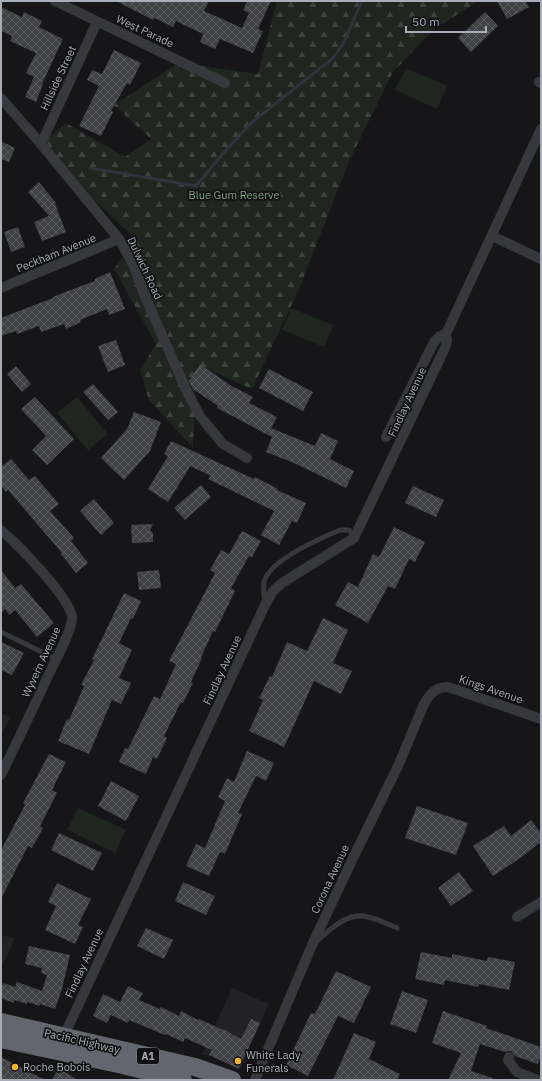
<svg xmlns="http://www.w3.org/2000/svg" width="542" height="1081" font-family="'IBM Plex Sans',sans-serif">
<defs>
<pattern id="forest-firs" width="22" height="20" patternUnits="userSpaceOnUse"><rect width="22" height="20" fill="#1e261f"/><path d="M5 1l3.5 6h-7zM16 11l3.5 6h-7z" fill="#3c433d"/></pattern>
<pattern id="building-cross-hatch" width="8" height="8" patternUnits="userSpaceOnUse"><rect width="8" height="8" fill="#404145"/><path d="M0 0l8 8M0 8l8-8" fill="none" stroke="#595a5e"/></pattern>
</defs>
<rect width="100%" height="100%" fill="#161618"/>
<g fill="#222225">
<path d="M 1,713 L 10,717 L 1,736 Z"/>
<path d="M 1,935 L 15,938 L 1,968 Z"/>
<path d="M 232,988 L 269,1004 L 239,1069 L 211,1056 L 202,1055 Z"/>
</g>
<g fill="#1e261f">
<path d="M 406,68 L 447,86 L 437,109 L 395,90 Z"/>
<path d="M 291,308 L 333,325 L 324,347 L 282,330 Z"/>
<path d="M 77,397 L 108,434 L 88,450 L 57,413 Z"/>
<path d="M 78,808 L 126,830 L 115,853 L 67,830 Z"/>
</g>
<path fill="url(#forest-firs)" d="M 277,1 L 479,1 L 434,29 L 393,72 L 350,159 L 300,287 L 252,389 L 197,364 L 193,448 L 149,400 L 140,370 L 156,344 L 114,269 L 136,239 L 37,147 L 66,123 L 125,157 L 151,139 L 114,105 L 179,63 L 258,74 Z"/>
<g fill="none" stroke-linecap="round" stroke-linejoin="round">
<path stroke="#2c353c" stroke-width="3" d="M 90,168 L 196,186 L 226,150 L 251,123 L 333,58 L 343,44 L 362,1"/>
</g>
<g fill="url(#building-cross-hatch)">
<path d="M 116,1 L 209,1 L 204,11 L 242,28 L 249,13 L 243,10 L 247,1 L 271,1 L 258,29 L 263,31 L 253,53 L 220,39 L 215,49 L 200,42 L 203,34 L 176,21 L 173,27 L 154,18 L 153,20 Z"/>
<path d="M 497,1 L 525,1 L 529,7 L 507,19 Z"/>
<path d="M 1,7 L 22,17 L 24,12 L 42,21 L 39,27 L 63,39 L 42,84 L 43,84 L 36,102 L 25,97 L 34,77 L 26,73 L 36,53 L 10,41 L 12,36 L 1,31 Z"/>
<path d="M 485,12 L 498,26 L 471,52 L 458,38 Z"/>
<path d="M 114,50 L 141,63 L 130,85 L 127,83 L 111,111 L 113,112 L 101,136 L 79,126 L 99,86 L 87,80 L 92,70 L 102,74 Z"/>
<path d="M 1,141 L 15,148 L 9,162 L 1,159 Z"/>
<path d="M 39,182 L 56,203 L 55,204 L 66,232 L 42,241 L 34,222 L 49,216 L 28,192 Z"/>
<path d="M 18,227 L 25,247 L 11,252 L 4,232 Z"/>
<path d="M 110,272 L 125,309 L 109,315 L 107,309 L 80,320 L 81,322 L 66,329 L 64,324 L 41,332 L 39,326 L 17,334 L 16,331 L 1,336 L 1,318 L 53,298 L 53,297 L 68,291 L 95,281 L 95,279 Z"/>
<path d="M 116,340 L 125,365 L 108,372 L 98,346 Z"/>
<path d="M 200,364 L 230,385 L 253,397 L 249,403 L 277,417 L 271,428 L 315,446 L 321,433 L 338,441 L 330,459 L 354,471 L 346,488 L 294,463 L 266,452 L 272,437 L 217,408 L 218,406 L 193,389 L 189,381 Z"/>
<path d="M 16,366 L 31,384 L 22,392 L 7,374 Z"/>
<path d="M 269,369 L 313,392 L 303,411 L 259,388 Z"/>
<path d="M 93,384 L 118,412 L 108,420 L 83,392 Z"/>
<path d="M 35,397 L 74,439 L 47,465 L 32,450 L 46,436 L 21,409 Z"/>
<path d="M 134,412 L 161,422 L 150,451 L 124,480 L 101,458 L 127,429 Z"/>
<path d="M 171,441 L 254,479 L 255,477 L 278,489 L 277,490 L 306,503 L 297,523 L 292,521 L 279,545 L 261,535 L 274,511 L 208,479 L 211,476 L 190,466 L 188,470 L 186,469 L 188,470 L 168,502 L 148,489 L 168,456 L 164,454 Z"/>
<path d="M 11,459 L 29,480 L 35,476 L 59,504 L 50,511 L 74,538 L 71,541 L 88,563 L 76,573 L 61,554 L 62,553 L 8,490 L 6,492 L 1,486 L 1,467 Z"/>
<path d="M 201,485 L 211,497 L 185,520 L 174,508 Z"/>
<path d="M 413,486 L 444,500 L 436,517 L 405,503 Z"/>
<path d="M 94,499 L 114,523 L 101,535 L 80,511 Z"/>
<path d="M 153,524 L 150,530 L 153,533 L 153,542 L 132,543 L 131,525 Z"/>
<path d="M 394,527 L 425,542 L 415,562 L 409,559 L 395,589 L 388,586 L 368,623 L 335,605 L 348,582 L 358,587 L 373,554 L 379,557 Z"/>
<path d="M 242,531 L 261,541 L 252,557 L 249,556 L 231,588 L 235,591 L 215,632 L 213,631 L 201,657 L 202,658 L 191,682 L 193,683 L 183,703 L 181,702 L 164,736 L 167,738 L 157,759 L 153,757 L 146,774 L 119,762 L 125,748 L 128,749 L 154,696 L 160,699 L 176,664 L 169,661 L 215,573 L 210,570 L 221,550 L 229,554 Z"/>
<path d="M 1,570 L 15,588 L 21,584 L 54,623 L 37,637 L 15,610 L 9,615 L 5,609 L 1,613 Z"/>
<path d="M 159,570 L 161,588 L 139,590 L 137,572 Z"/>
<path d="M 124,593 L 141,601 L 133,619 L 131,618 L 119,643 L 132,650 L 119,678 L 131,683 L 121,704 L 112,700 L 89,754 L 58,741 L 67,719 L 69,720 L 84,686 L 81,685 L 94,660 L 92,659 Z"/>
<path d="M 323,618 L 348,630 L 333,663 L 352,671 L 341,694 L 314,681 L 284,747 L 249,731 L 263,700 L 259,698 L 270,676 L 272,677 L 287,642 L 307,651 Z"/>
<path d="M 1,642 L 24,653 L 12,675 L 1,670 Z"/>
<path d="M 247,751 L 274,763 L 266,781 L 256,776 L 238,813 L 242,814 L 225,854 L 220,852 L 209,876 L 186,866 L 196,844 L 205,848 L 225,801 L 218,797 L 227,778 L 234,782 Z"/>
<path d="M 49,754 L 66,762 L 52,790 L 57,793 L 40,826 L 43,828 L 32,848 L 28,846 L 1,899 L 1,850 L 25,805 L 23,803 Z"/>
<path d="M 111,781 L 139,796 L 126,821 L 98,806 Z"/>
<path d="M 417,806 L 468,823 L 456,855 L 405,838 Z"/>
<path d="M 531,820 L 541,833 L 541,842 L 523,856 L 493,876 L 473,846 L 504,826 L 511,836 Z"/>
<path d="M 59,833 L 102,853 L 93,871 L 51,850 Z"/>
<path d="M 459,872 L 473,891 L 451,906 L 438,888 Z"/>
<path d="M 183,882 L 215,896 L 206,915 L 175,901 Z"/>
<path d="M 57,883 L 91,899 L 78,925 L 83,927 L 75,944 L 45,930 L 56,906 L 48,902 Z"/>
<path d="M 146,928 L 173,940 L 164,959 L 137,946 Z"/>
<path d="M 29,946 L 70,955 L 62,989 L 55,1009 L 40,1004 L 40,1006 L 27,1002 L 27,1004 L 14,1000 L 14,1003 L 1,998 L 1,989 L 3,983 L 15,987 L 17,982 L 42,991 L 47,975 L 41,973 L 42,968 L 25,964 Z"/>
<path d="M 421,952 L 452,958 L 452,954 L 487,961 L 488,957 L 515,962 L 509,990 L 479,984 L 478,987 L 445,980 L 444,985 L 415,979 Z"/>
<path d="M 336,971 L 371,987 L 354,1023 L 338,1016 L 308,1076 L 286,1065 L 311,1013 L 315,1014 Z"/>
<path d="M 128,986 L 143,993 L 139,1000 L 160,1009 L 161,1007 L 179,1016 L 181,1011 L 198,1020 L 199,1019 L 223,1030 L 223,1029 L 241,1039 L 251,1019 L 260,1023 L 239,1069 L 209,1055 L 212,1050 L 185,1038 L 183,1042 L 166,1034 L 165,1035 L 129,1020 L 128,1023 L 111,1015 L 107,1023 L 93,1016 L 103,994 L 120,1002 Z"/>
<path d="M 402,991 L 428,1000 L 416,1033 L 390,1024 Z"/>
<path d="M 443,1011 L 487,1026 L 486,1028 L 541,1047 L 541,1054 L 538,1064 L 515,1056 L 511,1051 L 508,1051 L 505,1052 L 480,1044 L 471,1071 L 493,1078 L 493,1080 L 448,1080 L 461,1053 L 432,1043 Z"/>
<path d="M 354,1033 L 376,1042 L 369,1059 L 400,1074 L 397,1080 L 333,1080 Z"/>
<path d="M 1,1057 L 45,1080 L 1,1080 Z"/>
<path d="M 59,1067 L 77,1080 L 52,1080 Z"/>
</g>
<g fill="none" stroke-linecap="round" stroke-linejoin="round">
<g stroke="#37383d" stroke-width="5">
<path d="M 265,602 C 264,596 263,589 264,583 C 267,561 321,538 340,530 L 349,530 L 354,537"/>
<path d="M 1,632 L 56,659"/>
<path d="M 316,942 C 330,930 347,911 368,917 C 378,919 387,924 397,928"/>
</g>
<g stroke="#37383d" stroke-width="10">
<path d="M 55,1 L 225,83"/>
<path d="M 539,82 L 541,83"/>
<path d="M 1,98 L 41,144 L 119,239 L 134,266 L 143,292 L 188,394 L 200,416 L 223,444 L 247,458"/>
<path d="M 41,144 L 97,22"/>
<path d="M 492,236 L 541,259"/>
<path d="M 1,288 L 119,239"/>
<path d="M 386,437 L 434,342 L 440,336 L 446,334"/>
<path d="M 1,530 C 18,545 69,596 72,617 C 73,629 54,663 48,676 C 33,709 17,742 1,775"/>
<path d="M 517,917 L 541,902"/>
<path d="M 62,1040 L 265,605 L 273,591 L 282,583 L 354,538 L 445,348 L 447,341 L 446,334 L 541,129"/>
<path d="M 509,1057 L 508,1060 L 517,1072 L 537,1080"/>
<path d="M 255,1080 L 312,945 L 354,856 L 398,766 L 424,704 C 430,694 435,687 448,687 L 541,719"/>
</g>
<g stroke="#63666e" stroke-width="18">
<path d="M 1,1022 L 195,1067 L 232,1080"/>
<path d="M 1,1039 L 123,1065 L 183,1080"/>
</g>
</g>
<g fill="#f2b134" stroke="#111113" stroke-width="1.5">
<circle cx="238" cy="1061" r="4"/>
<circle cx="15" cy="1067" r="4"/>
</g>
<g text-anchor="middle" stroke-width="3.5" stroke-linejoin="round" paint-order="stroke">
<rect fill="#111113" stroke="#7b7e86" stroke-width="1" x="137" y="1048" width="22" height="16" rx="3"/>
<g font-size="10" font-weight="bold" fill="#a8adb8">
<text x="148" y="1060">A1</text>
</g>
<g font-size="11" fill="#a8adb8" stroke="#111113">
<text transform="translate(145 31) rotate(25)" y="4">West Parade</text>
<text transform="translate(58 78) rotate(-65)" y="4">Hillside Street</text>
<text transform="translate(56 253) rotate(-22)" y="4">Peckham Avenue</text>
<text transform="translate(145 268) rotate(65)" y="4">Dulwich Road</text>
<text transform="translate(407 402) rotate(-65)" y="4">Findlay Avenue</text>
<text transform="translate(41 662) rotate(-65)" y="4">Wyvern Avenue</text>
<text transform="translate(222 670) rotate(-65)" y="4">Findlay Avenue</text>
<text transform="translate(491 689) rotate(19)" y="4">Kings Avenue</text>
<text transform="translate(330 879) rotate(-65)" y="4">Corona Avenue</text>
<text transform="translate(84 963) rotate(-65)" y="4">Findlay Avenue</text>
<text transform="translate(82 1041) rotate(13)" y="4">Pacific Highway</text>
</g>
<g font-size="11" fill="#7fa381" stroke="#111113">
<text x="234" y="199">Blue Gum Reserve</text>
</g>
<g font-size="11" fill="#a8adb8" stroke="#111113" text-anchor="start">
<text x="246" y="1059">White Lady<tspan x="246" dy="13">Funerals</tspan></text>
<text x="23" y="1071">Roche Bobois</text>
</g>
</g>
<rect width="542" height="1081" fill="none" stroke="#a8adb8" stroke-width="4"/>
<path d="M406 26v6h80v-6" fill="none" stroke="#a8adb8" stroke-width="2"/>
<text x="412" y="26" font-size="12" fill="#a8adb8" stroke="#111113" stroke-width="3" paint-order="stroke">50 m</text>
</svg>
